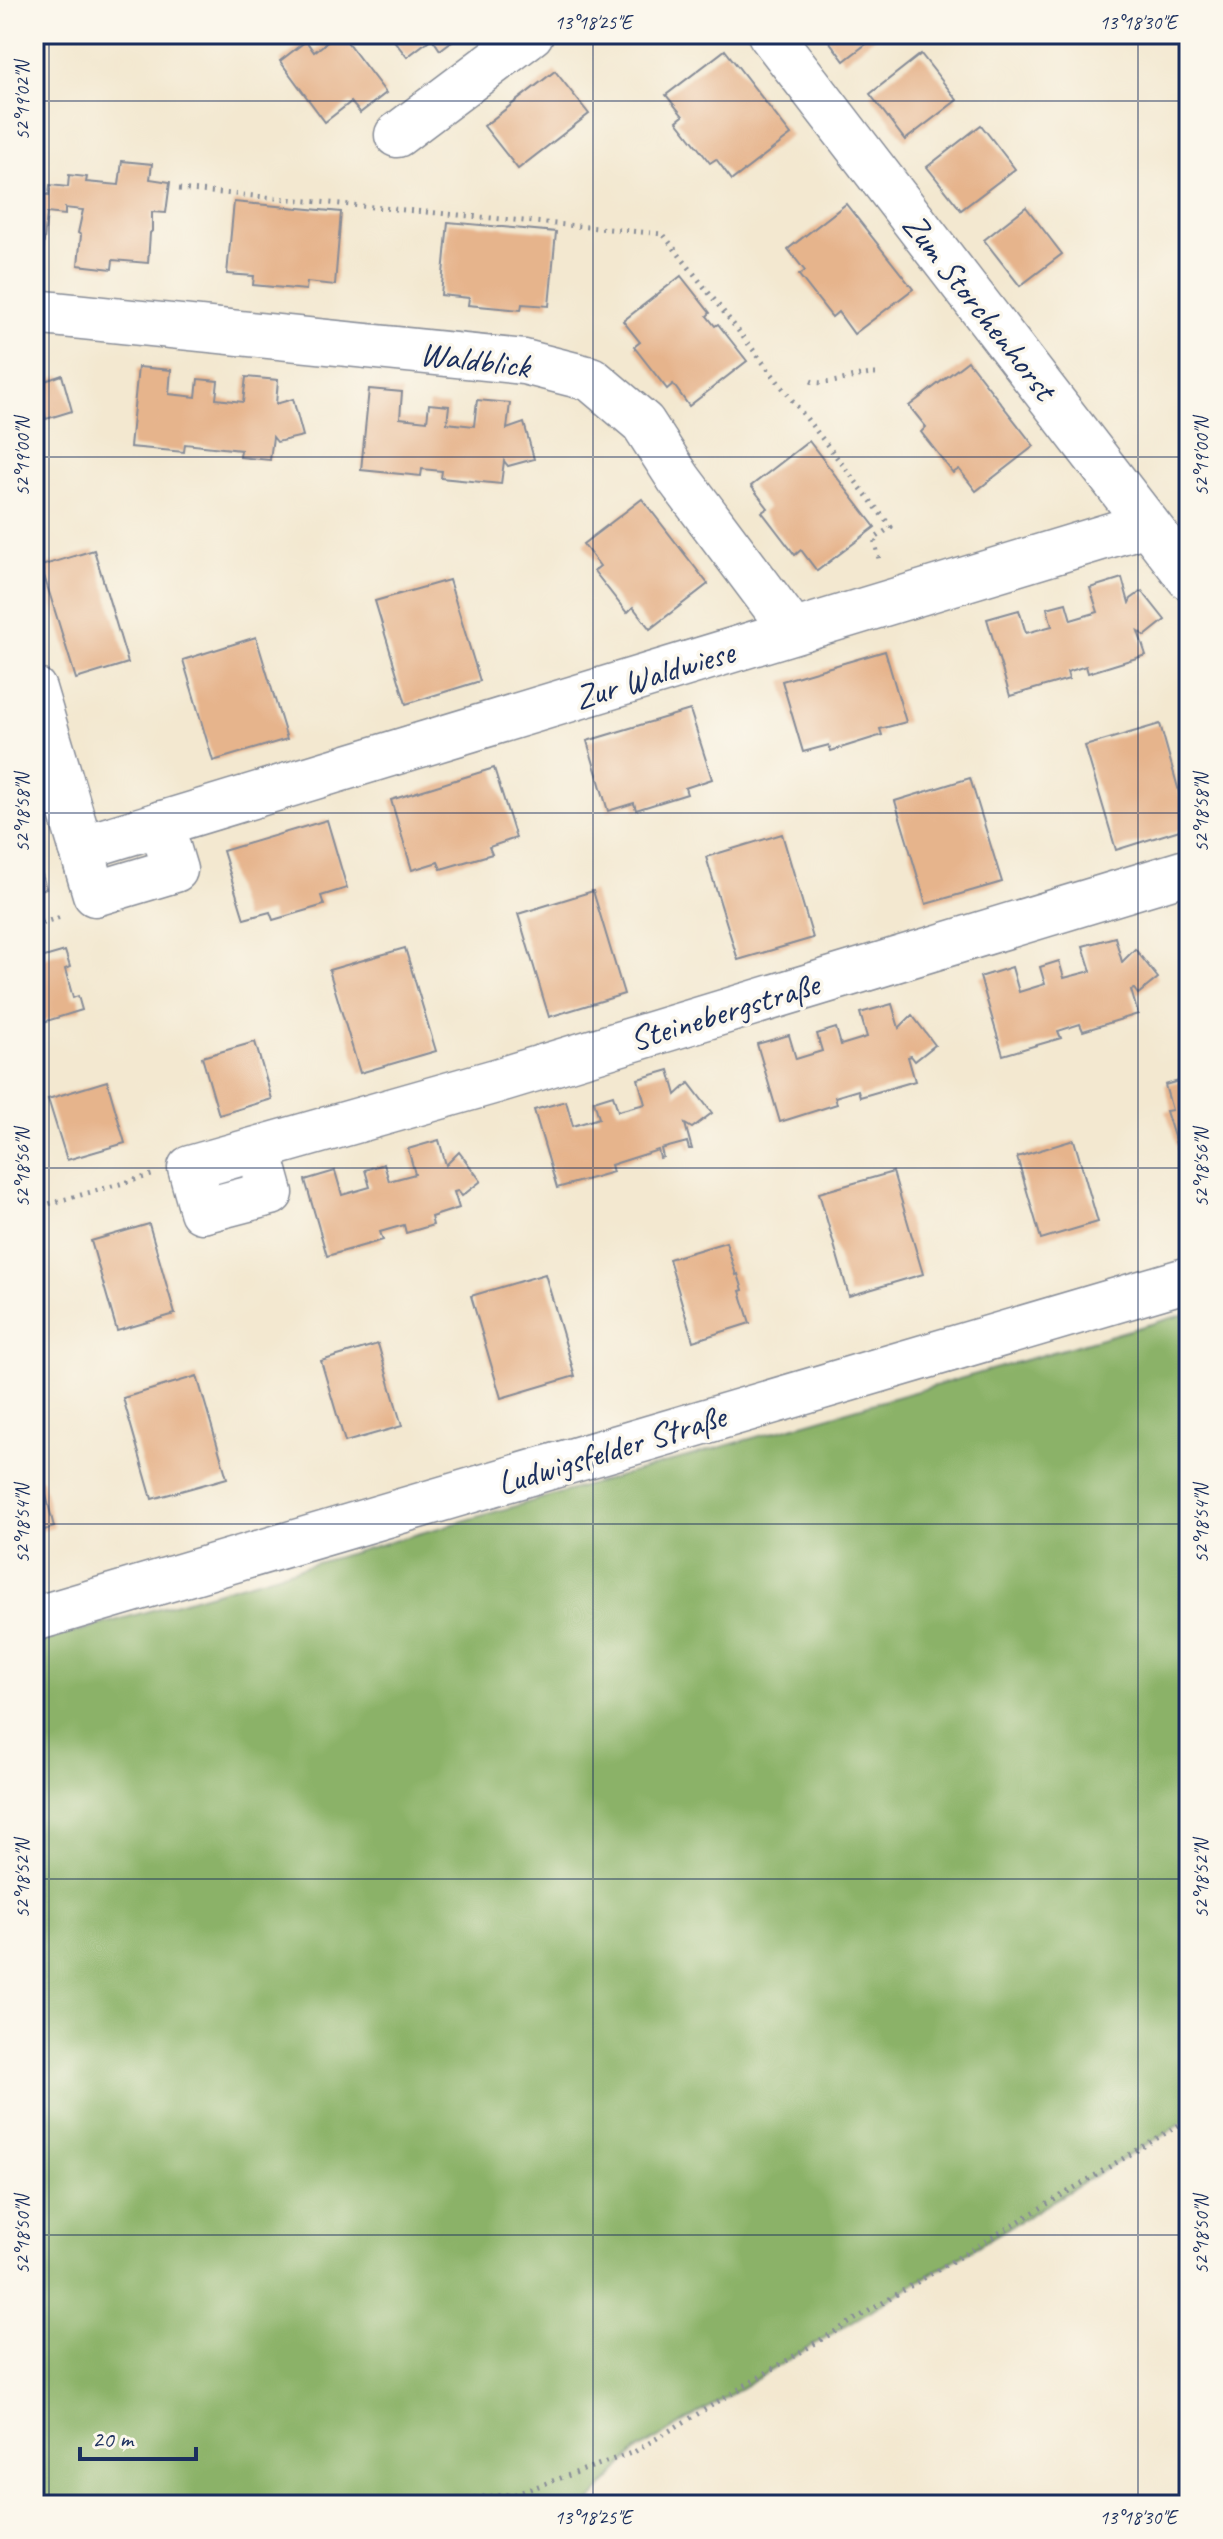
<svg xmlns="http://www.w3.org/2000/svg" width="1223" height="2539" font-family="Caveat,sans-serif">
<rect width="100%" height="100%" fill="#fbf7ec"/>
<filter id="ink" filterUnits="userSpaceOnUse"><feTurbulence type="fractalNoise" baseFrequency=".0125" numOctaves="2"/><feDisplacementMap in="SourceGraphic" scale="16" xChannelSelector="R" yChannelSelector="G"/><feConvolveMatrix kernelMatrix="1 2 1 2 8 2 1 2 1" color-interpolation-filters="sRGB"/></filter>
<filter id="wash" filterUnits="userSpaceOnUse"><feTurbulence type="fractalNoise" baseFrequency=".006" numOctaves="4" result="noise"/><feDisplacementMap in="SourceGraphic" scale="32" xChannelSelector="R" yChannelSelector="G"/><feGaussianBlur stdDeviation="1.8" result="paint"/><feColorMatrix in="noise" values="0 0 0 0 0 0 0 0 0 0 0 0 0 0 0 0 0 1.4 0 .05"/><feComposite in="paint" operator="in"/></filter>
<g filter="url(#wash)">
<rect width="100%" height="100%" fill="#f3e8d0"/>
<path fill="#8bb268" stroke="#537063" stroke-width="2" d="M 1189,1313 L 1189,2119 L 635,2452 L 589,2503 L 34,2505 L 34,1644 Z"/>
<g id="blocks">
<g fill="#e6b48c">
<path d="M 338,34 L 341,34 L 386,93 L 360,113 L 351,102 L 325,122 L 280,61 L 306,41 L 314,52 Z"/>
<path d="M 389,34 L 461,34 L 440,50 L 432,38 L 407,57 Z"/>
<path d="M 824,34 L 879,34 L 844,61 Z"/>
<path d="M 725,50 L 791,135 L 732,180 L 716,159 L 710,163 L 677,121 L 683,116 L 666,95 Z"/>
<path d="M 921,54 L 957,100 L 905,140 L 870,94 Z"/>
<path d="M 555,71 L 589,114 L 518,169 L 484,126 Z"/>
<path d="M 981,125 L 1015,169 L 961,210 L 927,167 Z"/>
<path d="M 122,161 L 152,164 L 150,179 L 170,182 L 166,213 L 152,212 L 152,231 L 150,233 L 148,263 L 113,260 L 112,269 L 78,265 L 81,235 L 78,233 L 83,210 L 65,208 L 65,215 L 47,213 L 41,268 L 34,267 L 34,193 L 49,195 L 50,185 L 68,187 L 69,175 L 87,177 L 86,182 L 119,185 Z"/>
<path d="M 234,202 L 341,212 L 335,285 L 307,282 L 306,290 L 253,285 L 254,276 L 227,274 Z"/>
<path d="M 846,204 L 913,289 L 854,334 L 838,312 L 832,317 L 799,275 L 805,271 L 788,249 Z"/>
<path d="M 1026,207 L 1062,254 L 1020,286 L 984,240 Z"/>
<path d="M 448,222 L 556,232 L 549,306 L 522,304 L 521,310 L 468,305 L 469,298 L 441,295 Z"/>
<path d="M 681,276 L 710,313 L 707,316 L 715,326 L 718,324 L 747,361 L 689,406 L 673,384 L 667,389 L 634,347 L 640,342 L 623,321 Z"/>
<path d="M 34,356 L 47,358 L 45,381 L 62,375 L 72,411 L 46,419 L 44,412 L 42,413 L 39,438 L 34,437 Z"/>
<path d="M 968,361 L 1034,446 L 976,491 L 959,469 L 953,473 L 921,432 L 926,427 L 909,406 Z"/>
<path d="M 138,367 L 171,370 L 169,394 L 196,397 L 198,379 L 218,381 L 216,399 L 243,402 L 246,377 L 278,380 L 276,404 L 293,399 L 303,436 L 277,442 L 273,437 L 270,460 L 240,457 L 241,450 L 185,444 L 184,452 L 130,447 Z"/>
<path d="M 369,389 L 402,392 L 400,418 L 427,421 L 429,404 L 449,406 L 447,423 L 474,426 L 477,400 L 510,403 L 507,429 L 524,423 L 534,459 L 508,466 L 504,461 L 501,484 L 441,478 L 442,471 L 422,469 L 421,476 L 361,470 Z"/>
<path d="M 809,441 L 875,527 L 817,571 L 801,550 L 795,555 L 762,512 L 768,508 L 751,486 Z"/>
<path d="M 642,499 L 708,584 L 650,629 L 633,607 L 627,613 L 594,571 L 600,566 L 583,544 Z"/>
<path d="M 94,550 L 128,663 L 76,679 L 41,566 Z"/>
<path d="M 1122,578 L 1129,603 L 1131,599 L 1142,591 L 1165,620 L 1145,636 L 1138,631 L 1146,655 L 1088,673 L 1086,666 L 1067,672 L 1069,679 L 1010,696 L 987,619 L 1019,610 L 1026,633 L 1052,626 L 1047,608 L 1066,603 L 1071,620 L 1098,612 L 1090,588 Z"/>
<path d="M 449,580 L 480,681 L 406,704 L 375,601 Z"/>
<path d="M 256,637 L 287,739 L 213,761 L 183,660 Z"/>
<path d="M 885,651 L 906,722 L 880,729 L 882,735 L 831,751 L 829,745 L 803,752 L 782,681 Z"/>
<path d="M 690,710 L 712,779 L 685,788 L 687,794 L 636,810 L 634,803 L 608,811 L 587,741 Z"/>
<path d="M 1160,724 L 1189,827 L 1116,850 L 1085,746 Z"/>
<path d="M 494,768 L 516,838 L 489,847 L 492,854 L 441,869 L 438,862 L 412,870 L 391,800 Z"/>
<path d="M 970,778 L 1002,882 L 926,904 L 895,801 Z"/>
<path d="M 327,820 L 347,888 L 321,896 L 324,905 L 273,920 L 270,912 L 244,919 L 223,851 Z"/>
<path d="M 782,834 L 813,938 L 738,960 L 706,857 Z"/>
<path d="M 34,868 L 36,873 L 41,871 L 46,888 L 34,892 Z"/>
<path d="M 593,891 L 624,994 L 549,1017 L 518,914 Z"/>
<path d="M 1115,937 L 1122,962 L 1135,949 L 1158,978 L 1138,994 L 1134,989 L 1131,990 L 1138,1014 L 1083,1031 L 1080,1024 L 1058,1031 L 1061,1038 L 1003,1055 L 980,977 L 1012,967 L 1019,992 L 1045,984 L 1040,967 L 1059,961 L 1064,978 L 1091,971 L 1083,946 Z"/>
<path d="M 405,948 L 436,1051 L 360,1073 L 329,970 Z"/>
<path d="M 65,951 L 70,967 L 65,969 L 73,998 L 78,996 L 82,1010 L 34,1025 L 34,960 Z"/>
<path d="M 892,1004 L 899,1028 L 912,1015 L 935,1045 L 915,1061 L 911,1056 L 908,1057 L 915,1081 L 860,1097 L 858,1090 L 835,1097 L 837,1104 L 780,1122 L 757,1044 L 789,1035 L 796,1059 L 822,1051 L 817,1034 L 836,1028 L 841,1045 L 867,1037 L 860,1013 Z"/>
<path d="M 255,1042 L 272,1099 L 219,1115 L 202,1057 Z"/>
<path d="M 669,1070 L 676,1095 L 689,1083 L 712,1113 L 692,1128 L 685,1124 L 692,1149 L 689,1149 L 687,1142 L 661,1149 L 663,1157 L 660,1158 L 658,1150 L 611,1165 L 613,1172 L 557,1188 L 534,1110 L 566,1101 L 573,1126 L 599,1118 L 594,1101 L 613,1095 L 618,1111 L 645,1104 L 638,1079 Z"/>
<path d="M 1189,1078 L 1189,1167 L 1184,1169 L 1166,1111 L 1172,1110 L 1165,1085 Z"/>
<path d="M 107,1081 L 125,1143 L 67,1160 L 48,1099 Z"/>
<path d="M 439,1140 L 446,1165 L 459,1152 L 481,1181 L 462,1196 L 458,1191 L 454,1192 L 459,1208 L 431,1217 L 433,1225 L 406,1233 L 404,1225 L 380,1232 L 383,1240 L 327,1256 L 305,1180 L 335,1171 L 342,1195 L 370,1187 L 365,1170 L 384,1164 L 389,1181 L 415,1174 L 408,1149 Z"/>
<path d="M 1074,1140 L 1098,1222 L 1041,1239 L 1017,1157 Z"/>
<path d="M 893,1172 L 923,1274 L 849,1296 L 819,1193 Z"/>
<path d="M 149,1224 L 175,1314 L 117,1331 L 91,1241 Z"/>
<path d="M 726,1242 L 736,1275 L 738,1274 L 743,1290 L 740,1291 L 750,1323 L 693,1341 L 669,1259 Z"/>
<path d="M 545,1274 L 575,1376 L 501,1398 L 471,1296 Z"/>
<path d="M 378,1344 L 402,1426 L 345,1442 L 321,1361 Z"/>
<path d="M 197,1376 L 227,1478 L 152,1499 L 123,1398 Z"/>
<path d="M 34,1464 L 39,1479 L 42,1479 L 54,1527 L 34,1533 Z"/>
</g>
</g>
</g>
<g filter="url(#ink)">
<use href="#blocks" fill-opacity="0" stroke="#878c97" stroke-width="2"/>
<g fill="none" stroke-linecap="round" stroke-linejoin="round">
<g stroke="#878c97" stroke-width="47">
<g id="minor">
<path d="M 770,34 L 1189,578"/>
<path d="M 397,135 L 531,34"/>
<path d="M 34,312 L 524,362 L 591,379 L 643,423 L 679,479 L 793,631"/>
<path d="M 34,689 L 95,894 L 175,870 L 161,823"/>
<path d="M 81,848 L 1147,524"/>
<path d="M 259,1150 L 271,1193 L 202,1211 L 190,1168 L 496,1081 L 1189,871"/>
</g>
</g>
<g stroke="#878c97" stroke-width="47">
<path id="tertiary" d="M 34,1619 L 1189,1279"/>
</g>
<g stroke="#878c97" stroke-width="5" stroke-dasharray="2 6" stroke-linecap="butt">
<path d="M 179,189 L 663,234 L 891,527 L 874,539 L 880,563"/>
<path d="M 811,381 C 828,388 857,373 877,374"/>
<path d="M 34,925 L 64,916"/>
<path d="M 34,1208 L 152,1175"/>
<path d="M 395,2505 L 516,2494 L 634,2452 L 1189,2119"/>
<path d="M 515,2505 L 516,2494"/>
</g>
<use href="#minor" stroke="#fff" stroke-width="44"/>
<use href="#tertiary" stroke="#fff" stroke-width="44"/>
</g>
</g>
<path fill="none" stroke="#1b2f5e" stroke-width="2" stroke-opacity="0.45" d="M 49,34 L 49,2505M 593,34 L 593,2505M 1138,34 L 1138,2505M 34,101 L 1189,101M 34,457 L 1189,457M 34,813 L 1189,813M 34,1168 L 1189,1168M 34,1524 L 1189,1524M 34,1879 L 1189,1879M 34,2235 L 1189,2235"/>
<g text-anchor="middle" stroke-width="7" stroke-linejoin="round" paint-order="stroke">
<g font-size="34" fill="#1b2f5e" stroke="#fbf7ec">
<text transform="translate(980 306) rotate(52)" y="12">Zum Storchenhorst</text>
<text transform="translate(475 359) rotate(7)" y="12">Waldblick</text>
<text transform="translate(654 674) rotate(-17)" y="12">Zur Waldwiese</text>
<text transform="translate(724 1011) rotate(-17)" y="12">Steinebergstraße</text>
<text transform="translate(611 1449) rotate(-17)" y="12">Ludwigsfelder Straße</text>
</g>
</g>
<rect width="1223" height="2539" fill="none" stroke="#fbf7ec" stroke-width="88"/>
<path d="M80 2447v12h116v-12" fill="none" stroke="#1b2f5e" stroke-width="4"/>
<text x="92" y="2447" font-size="24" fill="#1b2f5e" stroke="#fbf7ec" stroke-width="6" paint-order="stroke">20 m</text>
<rect x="44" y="44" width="1135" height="2451" fill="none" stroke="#1b2f5e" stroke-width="3"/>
<g font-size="20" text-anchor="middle" fill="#1b2f5e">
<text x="593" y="29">13°18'25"E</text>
<text x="1138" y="29">13°18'30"E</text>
<text transform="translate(22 101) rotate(-90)" y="7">52°19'02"N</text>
<text transform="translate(22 457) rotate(-90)" y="7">52°19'00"N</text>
<text transform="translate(1201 457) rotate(-90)" y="7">52°19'00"N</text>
<text transform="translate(22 813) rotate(-90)" y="7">52°18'58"N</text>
<text transform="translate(1201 813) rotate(-90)" y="7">52°18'58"N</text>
<text transform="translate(22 1168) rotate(-90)" y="7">52°18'56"N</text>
<text transform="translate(1201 1168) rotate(-90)" y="7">52°18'56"N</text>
<text transform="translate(22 1524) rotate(-90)" y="7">52°18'54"N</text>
<text transform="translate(1201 1524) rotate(-90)" y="7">52°18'54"N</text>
<text transform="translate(22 1879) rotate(-90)" y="7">52°18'52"N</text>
<text transform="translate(1201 1879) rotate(-90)" y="7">52°18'52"N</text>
<text transform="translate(22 2235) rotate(-90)" y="7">52°18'50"N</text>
<text transform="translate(1201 2235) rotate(-90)" y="7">52°18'50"N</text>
<text x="593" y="2524">13°18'25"E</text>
<text x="1138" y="2524">13°18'30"E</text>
</g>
</svg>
